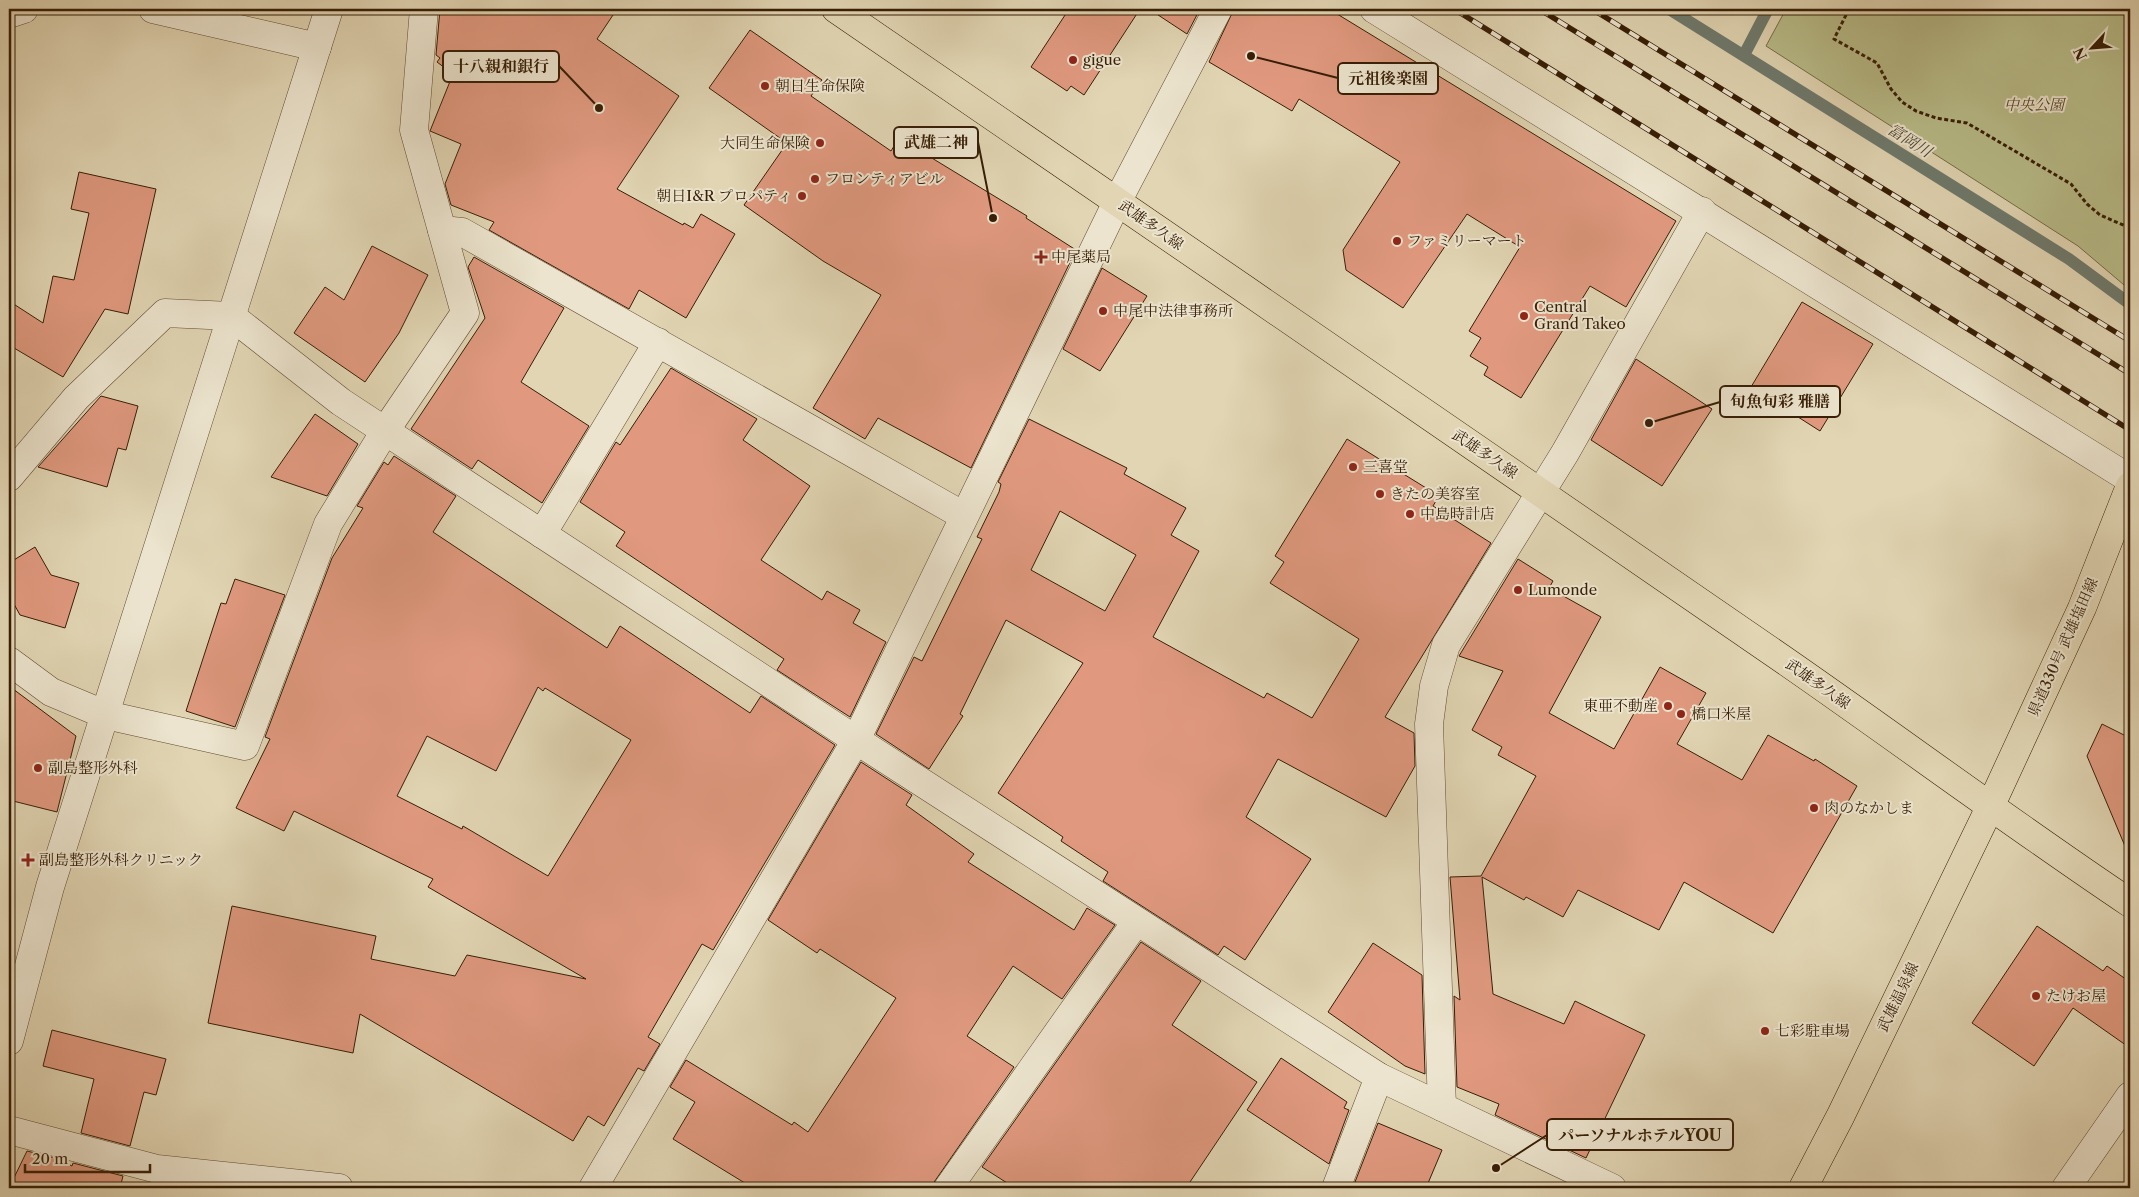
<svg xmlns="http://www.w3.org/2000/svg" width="2139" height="1197" font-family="'Libre Caslon Text','Noto Serif JP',serif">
<rect width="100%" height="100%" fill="#e1d5b3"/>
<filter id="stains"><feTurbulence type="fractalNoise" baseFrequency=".004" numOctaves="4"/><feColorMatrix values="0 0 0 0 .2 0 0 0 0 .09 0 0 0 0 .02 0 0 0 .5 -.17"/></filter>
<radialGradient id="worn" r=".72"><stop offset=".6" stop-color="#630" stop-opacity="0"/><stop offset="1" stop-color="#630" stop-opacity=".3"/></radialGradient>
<path fill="#b8bc89" stroke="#786d48" d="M 1786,9 L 2130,9 L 2130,290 L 2078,246 L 1766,46 Z"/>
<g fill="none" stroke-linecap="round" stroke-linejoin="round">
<g stroke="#6f7a6d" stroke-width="12">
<path d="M 1669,9 L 2069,259 L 2130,304"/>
<path d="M 1744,55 L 1768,9"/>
</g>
</g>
<g fill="#e0997f" stroke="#371e06" fill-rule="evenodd">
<path d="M 440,9 L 617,9 L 597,39 L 679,96 L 617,189 L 683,225 L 684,223 L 693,228 L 701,214 L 735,234 L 686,318 L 639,290 L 629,309 L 489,230 L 494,222 L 451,205 L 445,184 L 461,144 L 430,131 L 453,74 L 437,62 L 440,58 L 436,55 Z"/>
<path d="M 1069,9 L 1140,9 L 1084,95 L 1071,86 L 1067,91 L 1031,67 Z"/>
<path d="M 1149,9 L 1200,9 L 1187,34 Z"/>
<path d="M 1234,9 L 1329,9 L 1676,221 L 1626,307 L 1590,286 L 1521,398 L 1484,375 L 1488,367 L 1470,356 L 1481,338 L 1469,331 L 1520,247 L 1467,214 L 1403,308 L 1346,270 L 1343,250 L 1400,162 L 1299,99 L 1292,111 L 1209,62 Z"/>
<path d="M 750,30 L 822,80 L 811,96 L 891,151 L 899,138 L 1027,216 L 1026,218 L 1076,250 L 971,468 L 878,418 L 865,439 L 813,408 L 881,295 L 823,261 L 744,205 L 787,143 L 709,88 Z"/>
<path d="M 79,172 L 156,189 L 128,314 L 105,309 L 63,377 L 9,345 L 9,301 L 43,323 L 53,276 L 74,280 L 89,213 L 71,209 Z"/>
<path d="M 372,246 L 428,275 L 399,333 L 365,382 L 294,333 L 325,287 L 344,300 Z"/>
<path d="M 474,257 L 564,308 L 521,382 L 589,426 L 542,503 L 478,460 L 472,469 L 411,429 L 485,318 L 468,267 Z"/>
<path d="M 1102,268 L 1147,296 L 1100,371 L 1063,349 Z"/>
<path d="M 1802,302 L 1873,344 L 1820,431 L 1751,387 Z"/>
<path d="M 1636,359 L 1712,409 L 1662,486 L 1591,440 Z"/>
<path d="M 671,368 L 757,419 L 743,440 L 810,486 L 761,560 L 822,600 L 827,591 L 860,610 L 853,623 L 886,642 L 850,717 L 777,670 L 784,659 L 616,546 L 625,532 L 580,502 L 616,442 L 620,445 Z"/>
<path d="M 101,396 L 138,406 L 126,450 L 118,448 L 107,487 L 38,467 Z"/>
<path d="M 315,414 L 358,444 L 327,496 L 271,477 Z"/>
<path d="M 1029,419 L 1127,468 L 1124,474 L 1186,508 L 1171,535 L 1199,551 L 1153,637 L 1264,698 L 1267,693 L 1312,718 L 1359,639 L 1270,583 L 1284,562 L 1275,556 L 1347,439 L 1439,496 L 1433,506 L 1491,543 L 1385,717 L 1414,733 L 1415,766 L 1386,817 L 1278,759 L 1246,817 L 1311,859 L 1245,960 L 1224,946 L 1218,955 L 1103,881 L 1108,872 L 1061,841 L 1063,837 L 998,793 L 1083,663 L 1006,620 L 960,714 L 963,716 L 929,769 L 876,734 L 914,657 L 922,661 L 982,539 L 977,537 L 999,492 L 1001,484 L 998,482 ZM 1060,511 L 1136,555 L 1105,611 L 1031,570 Z"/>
<path d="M 394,456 L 456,496 L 433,532 L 607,648 L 620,626 L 750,713 L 761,696 L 835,745 L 713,950 L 702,944 L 648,1037 L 660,1044 L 644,1071 L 638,1068 L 604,1126 L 588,1116 L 573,1141 L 360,1014 L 353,1053 L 208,1023 L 232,906 L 376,936 L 371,959 L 455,976 L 467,955 L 586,979 L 428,887 L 433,879 L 294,811 L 284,831 L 236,808 L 270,739 L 265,737 L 332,558 L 363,508 L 357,506 L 384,462 L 388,465 ZM 538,687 L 543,691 L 545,688 L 631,740 L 548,876 L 463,826 L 462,829 L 397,796 L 427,736 L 496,771 Z"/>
<path d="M 35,547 L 51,575 L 79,583 L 65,628 L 20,615 L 9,595 L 9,563 Z"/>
<path d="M 1518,559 L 1553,581 L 1549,588 L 1601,617 L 1549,713 L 1614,749 L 1660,667 L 1706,693 L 1677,744 L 1742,780 L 1768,735 L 1814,761 L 1815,759 L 1857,786 L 1773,933 L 1684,882 L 1659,930 L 1578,890 L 1563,917 L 1526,897 L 1524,900 L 1482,877 L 1493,994 L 1564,1024 L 1575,1001 L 1645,1035 L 1586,1158 L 1495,1115 L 1499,1104 L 1457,1087 L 1454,996 L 1460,1000 L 1450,877 L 1481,876 L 1536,776 L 1498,755 L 1502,747 L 1472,730 L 1503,671 L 1459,656 Z"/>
<path d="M 235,579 L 285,595 L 235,727 L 186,711 L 221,603 L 226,604 Z"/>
<path d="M 9,686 L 76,736 L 57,812 L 9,800 Z"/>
<path d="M 2102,724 L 2130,738 L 2130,858 L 2087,756 Z"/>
<path d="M 861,762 L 912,795 L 906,805 L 974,854 L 968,862 L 1074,930 L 1087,908 L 1115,925 L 1062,999 L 1013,966 L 967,1036 L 1014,1067 L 930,1188 L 753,1188 L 673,1139 L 695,1102 L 670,1087 L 686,1060 L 792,1125 L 794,1122 L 808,1132 L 896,998 L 820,949 L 817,953 L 768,920 Z"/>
<path d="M 2037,926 L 2103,971 L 2107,966 L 2130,982 L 2130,1048 L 2073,1008 L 2034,1066 L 1972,1023 Z"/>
<path d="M 1141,942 L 1201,981 L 1172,1025 L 1257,1082 L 1186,1188 L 1015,1188 L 982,1167 Z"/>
<path d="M 1373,943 L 1422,975 L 1425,1074 L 1405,1066 L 1328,1012 Z"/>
<path d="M 52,1030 L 166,1059 L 156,1095 L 144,1092 L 130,1146 L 81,1133 L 94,1079 L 43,1066 Z"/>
<path d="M 1281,1058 L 1347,1102 L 1344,1108 L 1349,1110 L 1329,1164 L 1247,1110 Z"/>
<path d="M 1378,1123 L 1442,1150 L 1426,1188 L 1365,1188 L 1355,1182 Z"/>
<path d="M 27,1151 L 55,1158 L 72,1166 L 73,1163 L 123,1176 L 120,1188 L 9,1188 Z"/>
</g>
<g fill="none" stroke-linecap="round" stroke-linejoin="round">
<g stroke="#624c31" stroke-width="29">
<g id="minor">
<path d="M 153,9 L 317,47"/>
<path d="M 1374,9 L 2130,479"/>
<path d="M 9,14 L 24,9"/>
<path d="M 442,230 L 462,232 L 964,516"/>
<path d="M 9,477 L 76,398 L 165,313 L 231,316 L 341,402 L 856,740 L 1379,1077 L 1612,1188"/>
<path d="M 542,534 L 658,342"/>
<path d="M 9,661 L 51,692 L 106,715 L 245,746 L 328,524 L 385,431 L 465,313 L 414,130 L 424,9"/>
<path d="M 9,1041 L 50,887 L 329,9"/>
<path d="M 1442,1107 L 1429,724 L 1434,686 L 1446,645 L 1565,453 L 1702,211"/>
<path d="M 9,1130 L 157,1169 L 339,1188"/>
<path d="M 593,1188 L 856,740 L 1117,202 L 1218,9"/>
<path d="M 948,1188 L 1136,922"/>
<path d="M 1336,1188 L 1379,1077"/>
<path d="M 2066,1188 L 2130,1096"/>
</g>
</g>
<g stroke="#371e06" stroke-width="29">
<g id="major">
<path d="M 836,9 C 1151,225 1467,441 1781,658 C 1898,739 2012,824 2130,903"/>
<path d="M 1803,1188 L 1841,1115 L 1991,805 L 2082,608 L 2130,486"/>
</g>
</g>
<path stroke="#371e06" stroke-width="3" stroke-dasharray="4 2.5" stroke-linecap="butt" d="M 1849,9 L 1834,39 L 1877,63 L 1891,89 L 1902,102 L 1916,111 L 1936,118 L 1967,123 L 2071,184 L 2087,204 L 2100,215 L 2130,228"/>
<use href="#minor" stroke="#ece4ce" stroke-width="28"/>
<use href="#major" stroke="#e1d5b3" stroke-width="28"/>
<g stroke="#371e06" stroke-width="5.5">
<g id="rail">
<path d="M 1454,9 L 2130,430"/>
<path d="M 1539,9 L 2130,374"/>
<path d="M 1592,9 L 2130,341"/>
</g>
</g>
<use href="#rail" stroke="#ece4ce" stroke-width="4" stroke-dasharray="11" stroke-linecap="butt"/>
</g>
<g fill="#8f2418" stroke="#ece4ce" stroke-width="2">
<circle cx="1073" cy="60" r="5"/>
<circle cx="765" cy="86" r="5"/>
<circle cx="820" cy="143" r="5"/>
<circle cx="815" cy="179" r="5"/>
<circle cx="802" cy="196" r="5"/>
<circle cx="1397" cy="241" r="5"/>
<path d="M1038.5 249.5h5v5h5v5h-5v5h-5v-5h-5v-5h5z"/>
<circle cx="1103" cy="311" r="5"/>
<circle cx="1524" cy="316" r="5"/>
<circle cx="1353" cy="467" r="5"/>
<circle cx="1380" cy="494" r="5"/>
<circle cx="1410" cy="514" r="5"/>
<circle cx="1518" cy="590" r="5"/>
<circle cx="1668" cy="706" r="5"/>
<circle cx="1681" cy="714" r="5"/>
<circle cx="38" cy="768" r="5"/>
<circle cx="1814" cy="808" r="5"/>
<path d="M25.5 852.5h5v5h5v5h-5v5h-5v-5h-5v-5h5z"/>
<circle cx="2036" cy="996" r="5"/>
<circle cx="1765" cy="1031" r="5"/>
</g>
<g text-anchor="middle" stroke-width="4" stroke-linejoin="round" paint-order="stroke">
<g font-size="15" fill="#371e06" stroke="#ece4ce" text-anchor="start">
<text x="1083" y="65">gigue</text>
<text x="775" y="91">朝日生命保険</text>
<text x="810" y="148" text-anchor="end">大同生命保険</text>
<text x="825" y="184">フロンティアビル</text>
<text x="792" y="201" text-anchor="end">朝日I&amp;R プロパティ</text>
<text x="1407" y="246">ファミリーマート</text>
<text x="1051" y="262">中尾薬局</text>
<text x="1534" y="312">Central<tspan x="1534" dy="17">Grand Takeo</tspan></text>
<text x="1113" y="316">中尾中法律事務所</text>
<text x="1363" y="472">三喜堂</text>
<text x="1390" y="499">きたの美容室</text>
<text x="1420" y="519">中島時計店</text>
<text x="1528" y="595">Lumonde</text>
<text x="1658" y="711" text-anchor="end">東亜不動産</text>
<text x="1691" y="719">橋口米屋</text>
<text x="48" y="773">副島整形外科</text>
<text x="1824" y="813">肉のなかしま</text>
<text x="39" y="865">副島整形外科クリニック</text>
<text x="2046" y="1001">たけお屋</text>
<text x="1775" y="1036">七彩駐車場</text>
</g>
<g font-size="15" font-style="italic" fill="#574627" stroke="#ece4ce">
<text x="2034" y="110">中央公園</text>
</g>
<g font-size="15" fill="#371e06" stroke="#ece4ce">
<text transform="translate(1151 225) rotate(35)" y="5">武雄多久線</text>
<text transform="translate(1485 454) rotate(34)" y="5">武雄多久線</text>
<text transform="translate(2063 647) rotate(-66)" y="5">県道330号 武雄塩田線</text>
<text transform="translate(1818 684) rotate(35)" y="5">武雄多久線</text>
<text transform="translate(1898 997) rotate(-64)" y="5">武雄温泉線</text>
</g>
<g font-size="16" font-style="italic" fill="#534c3a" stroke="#ece4ce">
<text transform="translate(1910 140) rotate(32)" y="6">富岡川</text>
</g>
</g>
<path fill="none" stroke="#371e06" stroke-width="2" d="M599 108L559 66M1251 56L1338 78M993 218L978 142M1649 423L1720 402M1496 1168L1547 1135"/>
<g fill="#371e06" stroke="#ece4ce" stroke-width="2">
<circle cx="599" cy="108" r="5"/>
<circle cx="1251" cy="56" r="5"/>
<circle cx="993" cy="218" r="5"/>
<circle cx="1649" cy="423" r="5"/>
<circle cx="1496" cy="1168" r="5"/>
</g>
<g fill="#ece4ce" stroke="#371e06" stroke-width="2">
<rect x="443" y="51" width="116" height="31" rx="5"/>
<rect x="1338" y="63" width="100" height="31" rx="5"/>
<rect x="894" y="127" width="84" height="31" rx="5"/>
<rect x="1720" y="386" width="120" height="31" rx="5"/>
<rect x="1547" y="1119" width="186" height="31" rx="5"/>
</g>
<g font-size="16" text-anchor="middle" font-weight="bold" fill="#371e06">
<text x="501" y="72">十八親和銀行</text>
<text x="1388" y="84">元祖後楽園</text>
<text x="936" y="148">武雄二神</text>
<text x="1780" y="407">旬魚旬彩 雅膳</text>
<text x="1640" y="1141">パーソナルホテルYOU</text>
</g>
<rect width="2139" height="1197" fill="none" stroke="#e1d5b3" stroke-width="30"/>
<rect x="10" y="10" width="2119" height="1177" fill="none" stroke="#371e06" stroke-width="2.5"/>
<rect x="15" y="15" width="2109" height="1167" fill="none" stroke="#371e06"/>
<g transform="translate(2092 48) rotate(244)" stroke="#ece4ce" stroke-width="4" paint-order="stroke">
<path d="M0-4L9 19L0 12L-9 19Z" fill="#371e06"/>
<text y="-8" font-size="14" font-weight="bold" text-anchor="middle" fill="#371e06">N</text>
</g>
<path d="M25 1164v8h125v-8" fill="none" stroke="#371e06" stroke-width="2.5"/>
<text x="32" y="1164" font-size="15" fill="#371e06" stroke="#ece4ce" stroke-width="4" paint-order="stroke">20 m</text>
<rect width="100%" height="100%" filter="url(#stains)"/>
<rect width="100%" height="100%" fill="url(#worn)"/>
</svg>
